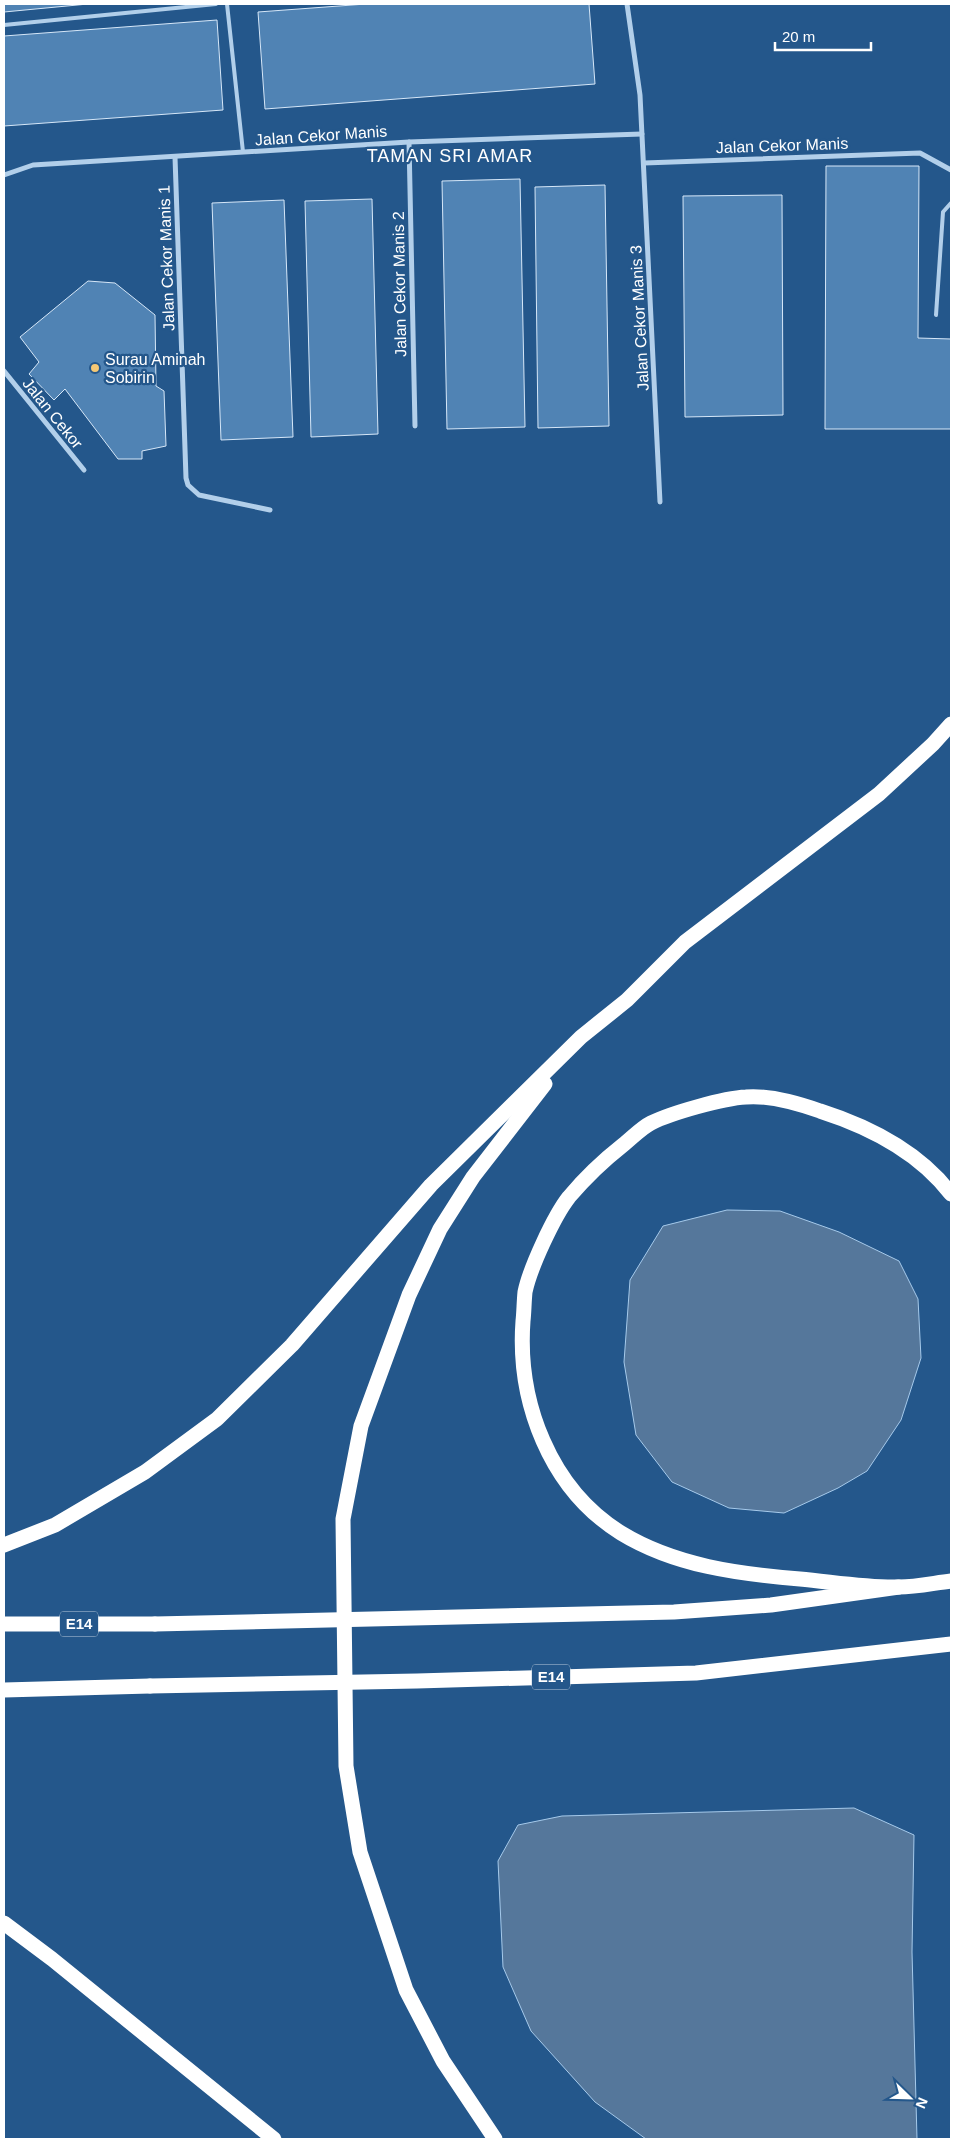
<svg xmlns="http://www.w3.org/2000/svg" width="955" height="2143" font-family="Helvetica,sans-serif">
<rect width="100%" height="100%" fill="#24578b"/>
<g fill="#55779b" stroke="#a6caeb">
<path d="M 727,1210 L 780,1211 L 839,1232 L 899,1261 L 918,1299 L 921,1358 L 901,1420 L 867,1471 L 838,1488 L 784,1513 L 729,1508 L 672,1482 L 636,1435 L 624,1362 L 630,1280 L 663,1226 Z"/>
<path d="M 854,1808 L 914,1835 L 912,1952 L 917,2139 L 646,2139 L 595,2102 L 531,2031 L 503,1967 L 498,1861 L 518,1825 L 562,1816 Z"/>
</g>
<g fill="#5083b4" stroke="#d6e7f8">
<path d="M 4,4 L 88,4 L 4,12 Z"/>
<path d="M 366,4 L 589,4 L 595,84 L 265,109 L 258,12 Z"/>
<path d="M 217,20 L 223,110 L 4,126 L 4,36 Z"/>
<path d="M 826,166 L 919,166 L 918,338 L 951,339 L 951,429 L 825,429 Z"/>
<path d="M 520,179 L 525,427 L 447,429 L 442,181 Z"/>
<path d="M 605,185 L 609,426 L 538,428 L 535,187 Z"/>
<path d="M 782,195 L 783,415 L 685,417 L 683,196 Z"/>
<path d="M 372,199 L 378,434 L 311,437 L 305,201 Z"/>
<path d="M 284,200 L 293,437 L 221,440 L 212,203 Z"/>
<path d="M 88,281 L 115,283 L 155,315 L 156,386 L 164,391 L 166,446 L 142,451 L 142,459 L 118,459 L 65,389 L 54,400 L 29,374 L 39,362 L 20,337 Z"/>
</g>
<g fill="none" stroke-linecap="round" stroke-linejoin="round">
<g stroke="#b2cfea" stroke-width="4">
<path d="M 227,4 L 243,152"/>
<path d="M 4,25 L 216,4"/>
<path d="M 936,315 L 943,212 L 951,203"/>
</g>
<g stroke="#b2cfea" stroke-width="5">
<path d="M 627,4 L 640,95 L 660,502"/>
<path d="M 409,142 L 415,426"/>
<path d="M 175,157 L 186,478 L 188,485 L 199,495 L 270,510"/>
<path d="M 644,163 L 920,153 L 951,170"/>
<path d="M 4,175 L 33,165 L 409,142 L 642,134"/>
<path d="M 4,371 L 84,470"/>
</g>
<g stroke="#fff" stroke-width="15">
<path d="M 951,1194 C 919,1152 870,1127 820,1111 C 800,1104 768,1095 746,1097 C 724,1098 671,1113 651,1123 C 641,1128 632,1138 623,1145 C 604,1160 585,1178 569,1197 C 554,1216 530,1268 525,1292 C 524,1302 524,1312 523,1321 C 517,1402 550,1489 621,1533 C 675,1566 739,1574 800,1579 C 833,1582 867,1588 899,1587 C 916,1587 934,1583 951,1581"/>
<path d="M 4,1545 L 55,1525 L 145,1472 L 217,1419 L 292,1345 L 431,1185 L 581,1037 L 627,1000 L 685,942 L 879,794 L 933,744 L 951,724"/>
<path d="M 4,1624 L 155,1624"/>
<path d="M 4,1690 L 150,1686"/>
<path d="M 4,1923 L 52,1959 L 274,2139"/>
<path d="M 495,2139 L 443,2061 L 406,1990 L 360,1852 L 346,1766 L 343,1519 L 361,1426 L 409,1295 L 440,1229 L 473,1177 L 545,1084"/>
</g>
<g stroke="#fff" stroke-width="15">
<path d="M 155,1624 L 674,1612 L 771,1605 L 899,1587"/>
<path d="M 150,1686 L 417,1681 L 696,1673 L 951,1644"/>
</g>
</g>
<circle fill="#f5c875" stroke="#24578b" stroke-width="2" cx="95" cy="368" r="5"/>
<g text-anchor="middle" stroke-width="4.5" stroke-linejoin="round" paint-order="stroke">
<g fill="#24578b" stroke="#bdcddc" stroke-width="1">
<rect x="60" y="1611.5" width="38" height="25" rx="4"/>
<rect x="532" y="1664.5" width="38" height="25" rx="4"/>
</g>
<g font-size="15" font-weight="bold" fill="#fff">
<text x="79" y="1629">E14</text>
<text x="551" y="1682">E14</text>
</g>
<g font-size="16" fill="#fff" stroke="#24578b">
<text transform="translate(321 135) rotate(-4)" y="6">Jalan Cekor Manis</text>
<text transform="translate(782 145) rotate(-2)" y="6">Jalan Cekor Manis</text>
<text transform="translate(166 258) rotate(-92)" y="6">Jalan Cekor Manis 1</text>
<text transform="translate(399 284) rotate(-91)" y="6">Jalan Cekor Manis 2</text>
<text transform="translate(639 318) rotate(-93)" y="6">Jalan Cekor Manis 3</text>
<text transform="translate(53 413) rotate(51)" y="6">Jalan Cekor</text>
</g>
<g font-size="16" fill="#fff" stroke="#24578b" text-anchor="start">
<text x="105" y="365">Surau Aminah<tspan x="105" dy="18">Sobirin</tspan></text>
</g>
<g font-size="18" letter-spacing="1" fill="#fff" stroke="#24578b">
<text x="450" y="162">TAMAN SRI AMAR</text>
</g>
</g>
<rect width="955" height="2143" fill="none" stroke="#ffffff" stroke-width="10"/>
<g transform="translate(910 2098) rotate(113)" stroke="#24578b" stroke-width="4" paint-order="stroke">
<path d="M0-4L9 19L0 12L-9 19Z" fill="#ffffff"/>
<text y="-8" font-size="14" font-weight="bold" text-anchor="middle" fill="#ffffff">N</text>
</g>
<path d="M775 42v8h96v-8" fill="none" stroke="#ffffff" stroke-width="2.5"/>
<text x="782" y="42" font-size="15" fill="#ffffff" stroke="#24578b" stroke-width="4" paint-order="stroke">20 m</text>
</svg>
